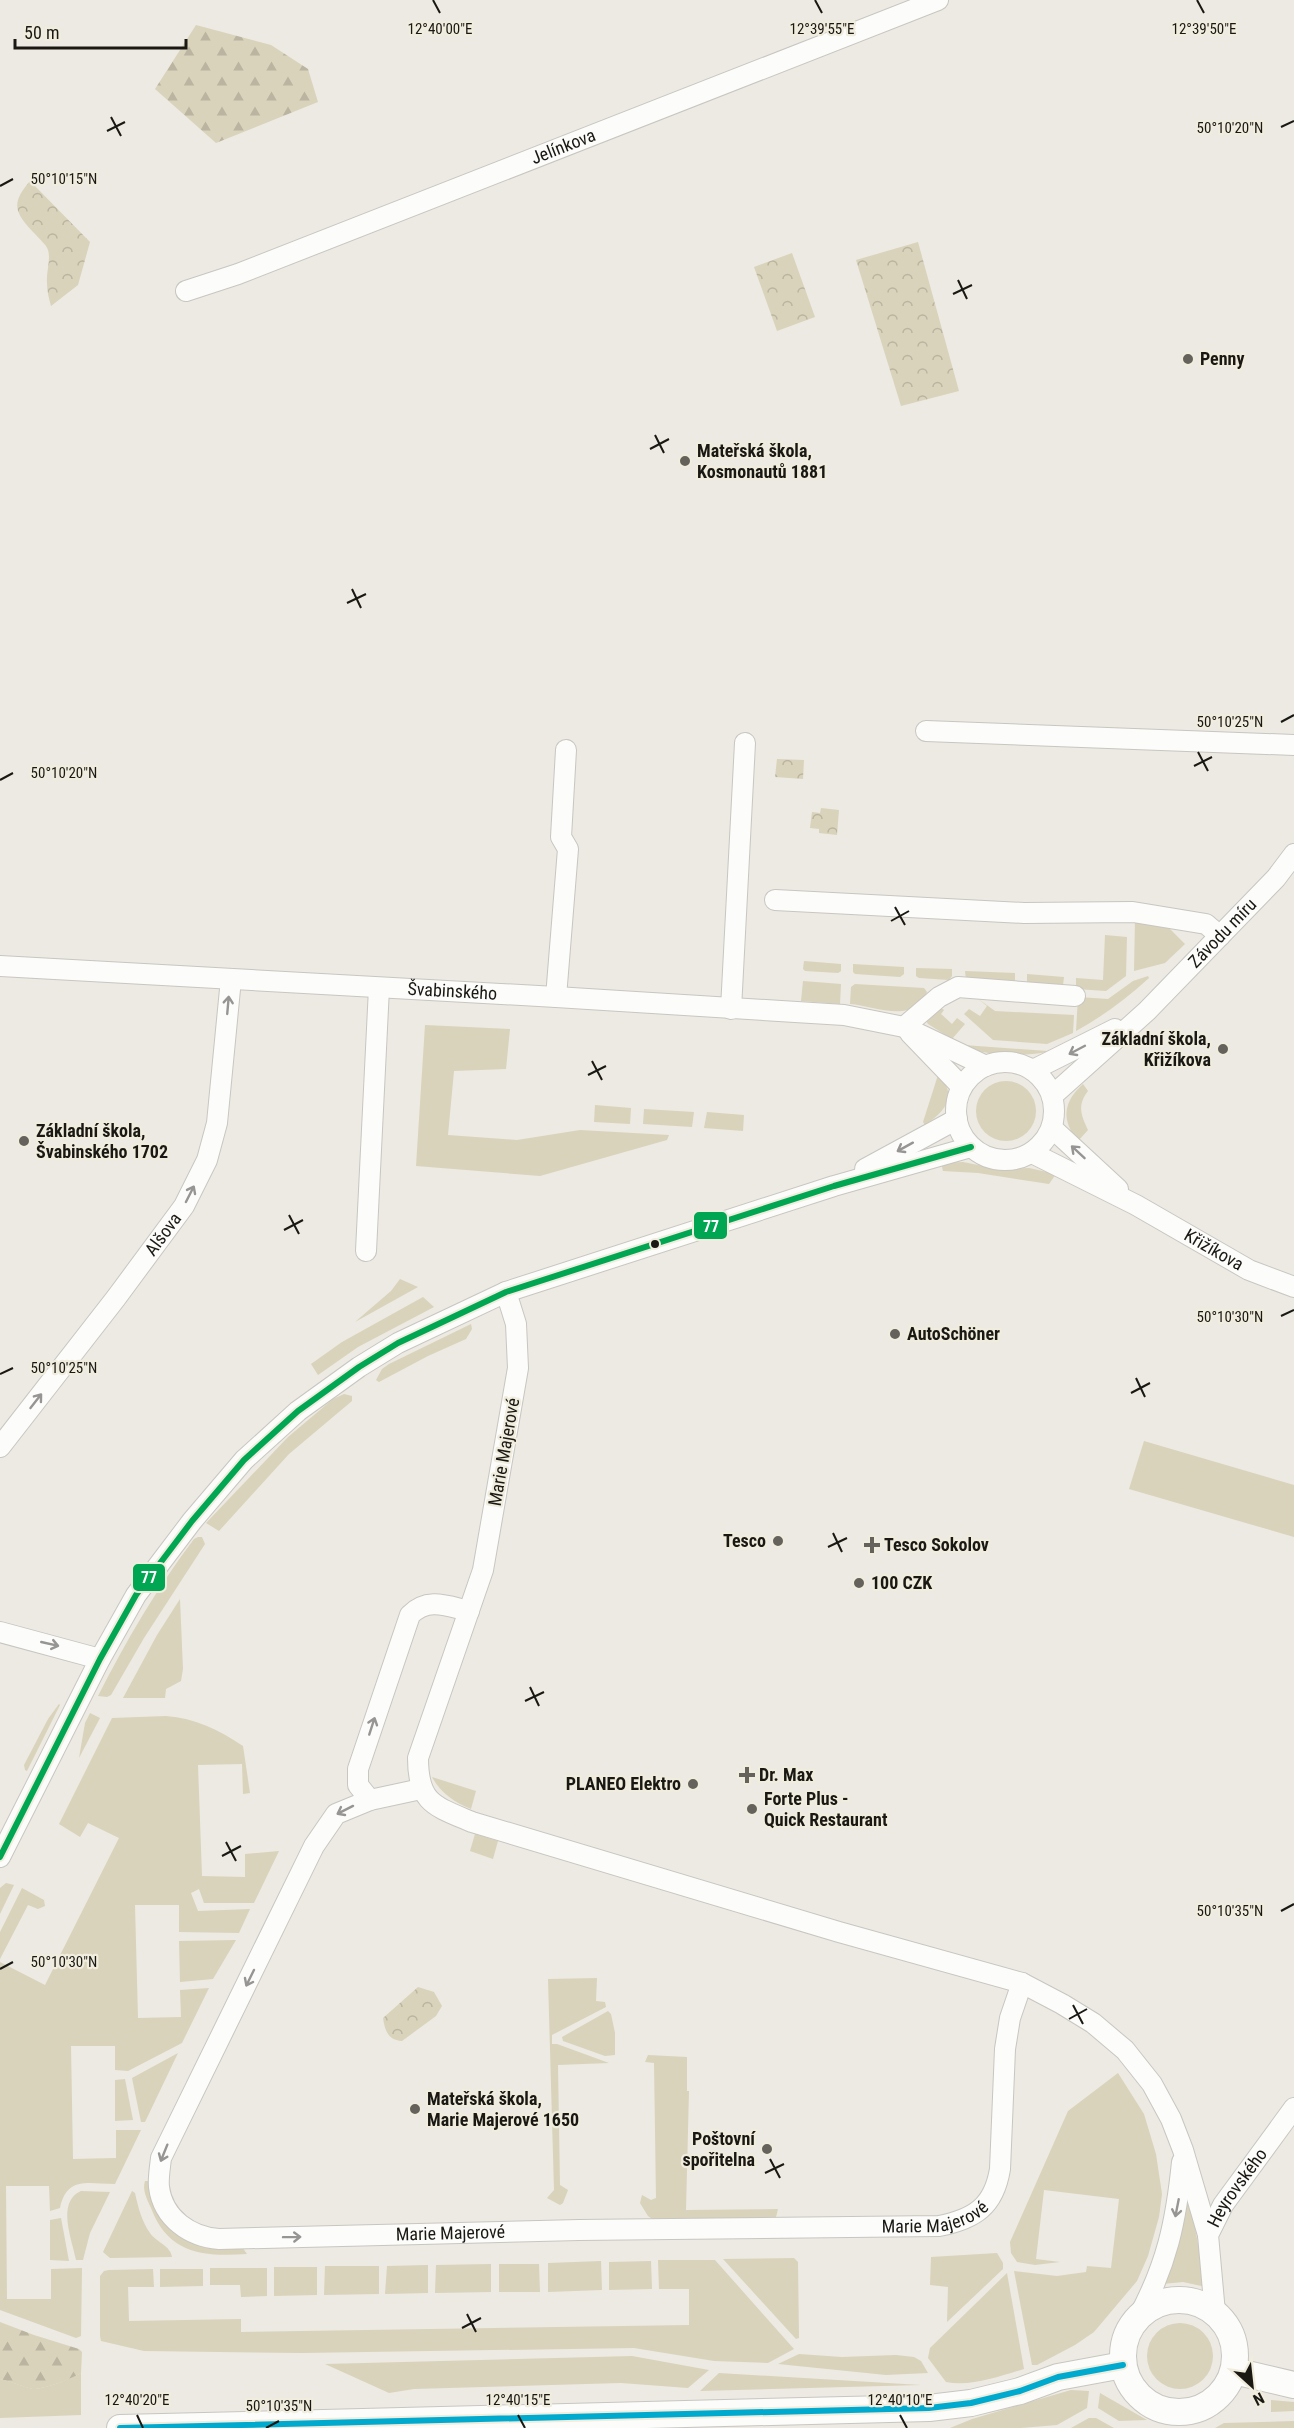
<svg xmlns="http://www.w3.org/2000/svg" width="1294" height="2428" font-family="'Roboto Condensed',sans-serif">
<defs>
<pattern id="forest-firs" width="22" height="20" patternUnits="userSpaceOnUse" patternTransform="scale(1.5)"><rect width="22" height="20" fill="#d9d3bb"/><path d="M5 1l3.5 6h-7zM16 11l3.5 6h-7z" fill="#bab4a0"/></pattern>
<pattern id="park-crowns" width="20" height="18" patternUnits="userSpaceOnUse" patternTransform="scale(1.5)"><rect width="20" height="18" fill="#d9d3bb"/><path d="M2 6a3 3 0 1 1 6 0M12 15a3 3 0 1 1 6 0" fill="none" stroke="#bab4a0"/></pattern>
</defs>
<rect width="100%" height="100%" fill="#eceae2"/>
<g fill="#d9d3bb">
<path d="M 1135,919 L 1166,925 L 1185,944 L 1165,963 L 1134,971 Z"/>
<path d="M 1105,935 L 1127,937 L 1126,976 L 1106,991 L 1076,989 L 1076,978 L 1103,980 Z"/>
<path d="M 804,961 L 841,964 L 841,971 L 838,973 L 805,971 L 803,969 Z"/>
<path d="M 853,964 L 904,967 L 904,974 L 900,977 L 855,974 L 853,972 Z"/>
<path d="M 916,968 L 952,969 L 952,976 L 949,980 L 919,978 L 916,976 Z"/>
<path d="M 965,971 L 1015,973 L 1015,982 L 966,980 Z"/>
<path d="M 1027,974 L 1064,977 L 1063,985 L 1027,984 Z"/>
<path d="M 1148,976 L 1149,978 C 1126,999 1103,1016 1076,1031 L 1078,997 L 1108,999 L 1133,981 Z"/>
<path d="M 803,981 L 841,984 L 840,1004 L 801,1001 Z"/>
<path d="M 855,984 L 924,988 L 927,992 C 915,1025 874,1006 850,1004 L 851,987 Z"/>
<path d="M 977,998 L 995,1011 L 1074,1015 L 1073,1033 L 1047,1044 L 993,1040 L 964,1014 L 969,1009 L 980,1016 L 987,1006 Z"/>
<path d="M 941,1008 L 944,1010 L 941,1014 L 952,1024 L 957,1018 L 965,1024 L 952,1039 L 928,1024 L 925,1019 Z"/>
<path d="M 425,1025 L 510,1029 L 506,1069 L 454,1071 L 448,1135 L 517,1140 L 580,1130 L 669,1135 L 667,1140 L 540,1176 L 416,1166 Z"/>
<path d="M 964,1045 L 1047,1051 L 1058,1048 C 1042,1058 978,1057 964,1045 Z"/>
<path d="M 938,1075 C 959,1096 945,1111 925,1125 L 923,1122 Z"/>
<circle cx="1006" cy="1111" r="30"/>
<path d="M 1083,1084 L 1088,1091 C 1077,1105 1081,1115 1088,1130 L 1078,1141 C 1061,1120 1063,1102 1083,1084 Z"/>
<path d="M 595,1105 L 631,1108 L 630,1124 L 594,1122 Z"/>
<path d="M 644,1109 L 694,1112 L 692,1127 L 643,1124 Z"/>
<path d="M 707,1112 L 744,1115 L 743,1131 L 704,1128 Z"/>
<path d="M 963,1162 L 998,1169 L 1029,1168 L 1056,1174 L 1049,1184 L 978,1173 L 943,1171 L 941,1163 Z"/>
<path d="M 400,1279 L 418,1287 L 355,1322 L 391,1291 Z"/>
<path d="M 423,1297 L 434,1307 L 358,1347 L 318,1375 L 311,1364 L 342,1342 Z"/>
<path d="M 471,1324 L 472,1329 L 466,1339 L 428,1356 L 379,1382 L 376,1380 L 382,1369 L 389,1364 Z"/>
<path d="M 344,1394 L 352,1396 L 352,1401 L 289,1454 L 219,1531 L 206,1523 L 288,1437 L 333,1399 Z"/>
<path d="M 1144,1441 L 1294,1485 L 1294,1537 L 1129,1489 Z"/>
<path d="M 198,1537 L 202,1537 L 205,1544 L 144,1638 L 111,1695 L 107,1697 L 98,1696 C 126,1641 157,1588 194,1539 Z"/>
<path d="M 180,1599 L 183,1669 L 181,1681 L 166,1689 L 165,1698 L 123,1698 L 157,1635 Z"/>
<path d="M 59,1704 L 60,1705 L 27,1771 L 25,1770 L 24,1765 L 48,1719 Z"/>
<path d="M 90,1713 L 100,1718 L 79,1758 L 85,1723 Z"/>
<path d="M 166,1716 C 195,1718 219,1730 243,1746 L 250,1793 L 243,1794 L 242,1764 L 198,1765 L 202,1876 L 245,1877 L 245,1854 L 279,1851 L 254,1903 L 204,1903 L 199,1889 L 191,1893 L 198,1911 L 250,1909 L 239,1933 L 179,1932 L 179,1905 L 135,1905 L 138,2018 L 181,2017 L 180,1990 L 209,1988 L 182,2043 L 128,2071 L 115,2070 L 115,2046 L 71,2046 L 73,2159 L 116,2158 L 116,2130 L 141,2130 L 115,2184 C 87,2184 67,2176 60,2208 L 50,2211 L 49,2186 L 6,2186 L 7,2299 L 51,2299 L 51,2269 L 82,2268 L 81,2336 L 76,2338 L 0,2310 L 0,1962 L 45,1985 L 119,1838 L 88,1823 L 80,1837 L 59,1824 L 112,1718 Z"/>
<path d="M 432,1777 L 476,1791 L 471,1809 C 455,1803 440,1792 432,1777 Z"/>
<path d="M 475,1834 L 498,1841 L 493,1859 L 470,1851 Z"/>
<path d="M 6,1883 L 14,1885 L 0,1914 L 0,1888 Z"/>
<path d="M 22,1888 L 44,1900 L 45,1906 L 38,1909 L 28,1905 L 0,1959 L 0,1932 Z"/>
<path d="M 236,1940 L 213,1979 L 180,1982 L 179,1941 Z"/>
<path d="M 597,1978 L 596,2001 L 605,2002 L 606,2007 L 552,2035 L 552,2044 L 557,2044 L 609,2063 L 558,2065 L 560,2185 L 568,2190 L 563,2203 L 560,2205 L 547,2198 L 554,2190 L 548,1979 Z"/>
<path d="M 608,2011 L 611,2014 L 615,2033 L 615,2055 L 605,2056 L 563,2041 L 562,2037 Z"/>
<path d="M 178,2053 L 145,2122 L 141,2122 L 132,2078 Z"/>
<path d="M 648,2055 L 687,2057 L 687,2091 L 689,2091 L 686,2210 L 778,2209 L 775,2221 L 655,2221 L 648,2216 L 640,2203 L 642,2195 L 651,2200 L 656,2198 L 654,2063 L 645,2062 Z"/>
<path d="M 1118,2073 L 1144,2114 L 1156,2154 L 1162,2194 L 1159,2217 L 1148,2256 L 1137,2281 L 1094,2332 L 1075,2345 L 1037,2365 L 1032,2365 L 1014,2271 L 1057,2276 L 1086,2272 L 1087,2266 L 1111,2268 L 1119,2199 L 1044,2190 L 1036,2259 L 1060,2262 L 1035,2265 L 1017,2262 L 1011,2253 L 1010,2242 L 1068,2111 Z"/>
<path d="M 125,2079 L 133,2120 L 115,2121 L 115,2080 Z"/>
<path d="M 145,2181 L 152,2181 L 159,2208 L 242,2247 L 247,2254 C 204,2257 168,2254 151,2208 C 147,2199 142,2190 145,2181 Z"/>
<path d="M 81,2191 L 110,2192 L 90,2233 L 83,2260 L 76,2260 C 72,2239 56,2202 81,2191 Z"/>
<path d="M 132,2191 L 135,2193 C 138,2207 142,2222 150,2233 C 156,2242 171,2246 172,2257 L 110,2258 L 103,2252 Z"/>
<path d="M 1190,2201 L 1206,2287 L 1183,2282 L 1162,2284 L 1176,2253 L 1186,2206 Z"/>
<path d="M 61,2218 L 69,2261 L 50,2260 L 50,2220 Z"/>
<path d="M 997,2253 L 1003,2263 L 1003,2269 L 947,2322 L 948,2287 L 930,2285 L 931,2257 Z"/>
<path d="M 794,2258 L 798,2262 L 799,2338 L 796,2339 L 723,2259 Z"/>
<path d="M 658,2260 L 715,2260 L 794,2349 L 768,2363 L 714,2361 L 634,2348 L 302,2353 L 144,2351 L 101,2341 L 100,2336 L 100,2276 L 104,2271 L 109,2270 L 153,2269 L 154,2287 L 128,2287 L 129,2321 L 241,2319 L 241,2332 L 689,2325 L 689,2289 L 659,2289 Z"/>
<path d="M 601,2261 L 602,2290 L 548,2292 L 548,2263 Z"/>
<path d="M 651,2261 L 652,2289 L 609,2290 L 609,2262 Z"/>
<path d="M 491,2264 L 491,2292 L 435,2293 L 436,2265 Z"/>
<path d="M 499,2264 L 539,2264 L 540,2292 L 499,2292 Z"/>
<path d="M 428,2265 L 428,2293 L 385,2294 L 387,2266 Z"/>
<path d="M 325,2266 L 379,2266 L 379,2294 L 324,2295 Z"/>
<path d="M 274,2267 L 317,2267 L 317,2295 L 274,2296 Z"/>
<path d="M 210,2268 L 267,2268 L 267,2296 L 241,2297 L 240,2285 L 210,2285 Z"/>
<path d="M 160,2269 L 203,2269 L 203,2286 L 160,2287 Z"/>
<path d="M 1007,2273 L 1024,2369 C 1000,2376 971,2387 946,2382 L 928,2358 L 930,2348 Z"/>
<circle cx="1180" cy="2356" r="33"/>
<path d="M 799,2354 L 842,2357 L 896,2355 L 914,2357 L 921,2361 L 928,2373 L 886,2375 L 778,2364 Z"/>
<path d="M 632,2356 L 709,2370 L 688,2388 L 621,2383 L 414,2389 L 389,2393 L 325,2364 Z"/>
<path d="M 81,2373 L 81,2415 L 0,2418 L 0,2379 C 10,2381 27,2388 33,2389 C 45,2389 70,2379 81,2373 Z"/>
<path d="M 719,2373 L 921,2385 L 700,2391 Z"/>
<path d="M 1071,2390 L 1089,2391 L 1087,2408 L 1057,2425 L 1021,2428 L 950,2428 L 972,2419 Z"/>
<path d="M 1100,2393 L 1147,2420 L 1119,2421 L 1098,2408 Z"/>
<path d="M 1271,2400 L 1294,2402 L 1294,2411 L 1271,2412 Z"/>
<path d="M 1089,2418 L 1096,2418 L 1114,2428 L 1071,2428 Z"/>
<path d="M 1294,2421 L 1294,2428 L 1215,2428 L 1224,2423 Z"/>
</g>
<g fill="url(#forest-firs)">
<path d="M 196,25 L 271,45 L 308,69 L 318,102 L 216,143 L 155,89 Z"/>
<path d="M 0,2322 L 34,2335 L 79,2349 L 82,2352 L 81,2373 C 71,2379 45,2389 33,2389 C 27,2388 9,2381 0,2379 Z"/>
</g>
<g fill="url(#park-crowns)">
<path d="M 30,181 L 90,242 L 78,285 L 51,306 C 49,299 47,291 47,283 C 46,272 51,260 48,250 C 46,244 40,240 36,235 C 16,214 9,205 30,181 Z"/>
<path d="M 918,242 L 959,391 L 901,406 L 856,260 Z"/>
<path d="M 792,253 L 815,317 L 777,331 L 754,267 Z"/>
<path d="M 777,759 L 804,760 L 803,779 L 775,777 Z"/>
<path d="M 821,808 L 839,810 L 837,835 L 819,833 L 819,829 L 810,828 L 812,812 L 820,813 Z"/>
<path d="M 418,1987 L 434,1992 L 442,2006 L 436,2016 L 402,2041 C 388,2040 385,2031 383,2018 Z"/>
</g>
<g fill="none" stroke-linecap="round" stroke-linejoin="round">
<g stroke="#c8c6c0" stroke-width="22">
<g id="minor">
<path id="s1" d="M 186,291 L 238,274 L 938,0"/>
<path d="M 926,731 L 1294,745"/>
<path d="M 775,900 L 1024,913 L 1133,912 L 1206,924 L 1220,936"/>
<path id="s2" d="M 0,966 L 556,997 L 844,1015 L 904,1027 L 986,1066"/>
<path d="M 556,997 L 568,849 L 561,837 L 566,750"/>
<path d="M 731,1009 L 745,743"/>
<path d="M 904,1027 L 939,997 L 958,987 L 1075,996"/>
<path d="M 910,1033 L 962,1087"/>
<circle cx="1005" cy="1111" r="49"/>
<path d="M 1033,1070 L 1115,1029"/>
<path id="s3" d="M 1052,1096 L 1147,1011 L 1276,878 L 1294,854"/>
<path d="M 1052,1128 L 1118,1189"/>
<path id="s4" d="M 1032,1153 L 1136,1205 L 1249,1270 L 1294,1287"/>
<path d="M 865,1169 L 957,1119"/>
<path d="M 366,1251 L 379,988"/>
<path d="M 506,1292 L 516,1324 L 518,1368 L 483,1570 L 418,1758 C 418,1803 434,1806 472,1822 L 839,1932 L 1022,1983 L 1062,2004 L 1093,2023 L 1125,2050 L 1152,2084 L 1171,2119 L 1183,2150 L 1208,2235"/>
<path id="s5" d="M 0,1447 L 116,1298 L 184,1206 L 207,1160 L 217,1123 L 231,979"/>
<path d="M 0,1632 L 100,1659"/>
<path id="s6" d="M 421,1789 L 370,1800 L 336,1814 L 314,1846 L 161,2158 C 160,2168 158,2178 159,2187 C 163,2219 191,2237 219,2239 L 579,2230 L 939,2226 C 975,2219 994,2206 1000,2169 L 1005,2049 L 1010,2018 L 1022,1983"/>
<path d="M 370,1800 L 358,1785 L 358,1769 L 410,1615 C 428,1597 447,1606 469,1611"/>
<path d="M 0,1857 L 100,1659 L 136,1595 L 192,1521 L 244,1460 L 298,1411 L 359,1367 L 398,1343 L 506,1292 L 834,1186 L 971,1147"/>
<path id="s7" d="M 1215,2313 L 1208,2235 L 1223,2205 L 1294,2108"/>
<path d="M 1138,2318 C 1167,2264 1176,2222 1182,2162"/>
</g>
</g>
<g stroke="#c8c6c0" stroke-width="28">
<g id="tertiary">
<circle cx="1179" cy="2356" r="56"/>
<path d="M 1234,2371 L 1294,2385"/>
<path d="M 120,2428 L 929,2408 L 971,2403 L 1020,2391 L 1058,2377 L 1123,2365"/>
</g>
</g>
<use href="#minor" stroke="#fcfcfb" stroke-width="20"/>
<use href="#tertiary" stroke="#fcfcfb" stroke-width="26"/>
<g stroke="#f0edde" stroke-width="10">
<path id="bus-1" d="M 0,1857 L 100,1659 L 136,1595 L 192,1521 L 244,1460 L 298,1411 L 359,1367 L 398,1343 L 506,1292 L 834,1186 L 971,1147"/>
</g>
<g stroke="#f0edde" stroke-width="10">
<path id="bus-2" d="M 120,2428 L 929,2408 L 971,2403 L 1020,2391 L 1058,2377 L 1123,2365"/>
</g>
<use href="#bus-1" stroke="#00a651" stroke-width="6"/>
<use href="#bus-2" stroke="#00a9ce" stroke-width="6"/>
</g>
<defs><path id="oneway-shaft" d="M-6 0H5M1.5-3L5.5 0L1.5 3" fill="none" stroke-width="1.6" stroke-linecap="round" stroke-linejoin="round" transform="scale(1.5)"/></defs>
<g stroke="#969593">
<use href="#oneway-shaft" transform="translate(228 1005) rotate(-85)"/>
<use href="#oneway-shaft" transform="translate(1077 1050) rotate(152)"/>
<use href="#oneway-shaft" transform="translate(905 1147) rotate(151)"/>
<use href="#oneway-shaft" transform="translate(1078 1152) rotate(-137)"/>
<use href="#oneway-shaft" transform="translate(190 1194) rotate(-63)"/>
<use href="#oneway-shaft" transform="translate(36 1401) rotate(-52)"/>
<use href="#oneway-shaft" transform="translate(50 1644) rotate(13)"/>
<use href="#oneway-shaft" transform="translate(372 1726) rotate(-72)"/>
<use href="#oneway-shaft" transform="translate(345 1810) rotate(153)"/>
<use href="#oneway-shaft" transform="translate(250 1978) rotate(116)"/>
<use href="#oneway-shaft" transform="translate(164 2153) rotate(112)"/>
<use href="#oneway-shaft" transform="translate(1177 2208) rotate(101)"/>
<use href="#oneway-shaft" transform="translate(292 2237) rotate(-1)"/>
</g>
<path fill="none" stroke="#1a1813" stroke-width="2" d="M 433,0 L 440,13M 815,0 L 822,13M 1197,0 L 1204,13M 111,117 L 121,136M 1281,127 L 1294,121M 107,131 L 125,122M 0,186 L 13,179M 958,280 L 967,299M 953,294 L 972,285M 655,435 L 664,453M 650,449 L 669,439M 352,589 L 361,608M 347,603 L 366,594M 1281,722 L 1294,715M 1198,752 L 1208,771M 1194,766 L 1212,757M 0,780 L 13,773M 895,907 L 905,925M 891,921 L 909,911M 592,1061 L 602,1080M 588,1075 L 606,1066M 289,1215 L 299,1234M 284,1230 L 303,1220M 1281,1316 L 1294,1310M 0,1374 L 13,1368M 1136,1378 L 1145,1397M 1131,1393 L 1150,1383M 833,1533 L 842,1552M 828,1547 L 847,1538M 530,1687 L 539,1706M 525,1701 L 544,1692M 226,1842 L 236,1861M 222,1856 L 241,1846M 1281,1911 L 1294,1904M 0,1969 L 13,1962M 1073,2005 L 1083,2024M 1069,2019 L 1087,2009M 770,2159 L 780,2178M 765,2173 L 784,2164M 467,2314 L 476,2332M 462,2328 L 481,2318M 137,2415 L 143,2428M 518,2415 L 525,2428M 900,2415 L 907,2428M 266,2428 L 279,2421"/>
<g fill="#64625b" stroke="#f0edde" stroke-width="2">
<circle cx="1188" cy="359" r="6"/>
<circle cx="685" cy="461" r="6"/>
<circle cx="1223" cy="1049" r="6"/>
<circle cx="24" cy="1141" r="6"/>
<circle cx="895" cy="1334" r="6"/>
<circle cx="778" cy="1541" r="6"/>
<path d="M869 1536h6v6h6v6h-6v6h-6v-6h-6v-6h6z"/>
<circle cx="859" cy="1583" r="6"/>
<path d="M744 1766h6v6h6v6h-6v6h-6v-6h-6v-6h6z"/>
<circle cx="693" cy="1784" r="6"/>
<circle cx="752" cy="1809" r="6"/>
<circle cx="415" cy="2109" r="6"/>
<circle cx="767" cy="2149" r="6"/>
</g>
<circle fill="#1a1813" stroke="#f0edde" stroke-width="2" cx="655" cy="1244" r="5"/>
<g text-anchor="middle" stroke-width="4.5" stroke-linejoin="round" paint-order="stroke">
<g font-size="18" fill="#1a1813" stroke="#f0edde">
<text dy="6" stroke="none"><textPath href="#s1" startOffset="404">Jelínkova</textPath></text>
<text dy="6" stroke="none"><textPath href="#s3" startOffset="236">Závodu míru</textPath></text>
<text dy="6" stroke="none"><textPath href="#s2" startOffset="453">Švabinského</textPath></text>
<text dy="6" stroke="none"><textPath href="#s5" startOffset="268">Alšova</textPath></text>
<text dy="6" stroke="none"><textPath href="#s4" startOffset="206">Křižíkova</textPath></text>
<text transform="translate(504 1452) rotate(-80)" y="6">Marie Majerové</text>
<text dy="6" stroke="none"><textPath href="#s7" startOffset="134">Heyrovského</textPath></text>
<text dy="6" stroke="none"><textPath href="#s6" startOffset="1308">Marie Majerové</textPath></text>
<text dy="6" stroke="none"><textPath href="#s6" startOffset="822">Marie Majerové</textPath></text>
</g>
<g font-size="18" font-weight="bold" fill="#1a1813" stroke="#f0edde" text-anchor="start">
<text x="1200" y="365">Penny</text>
<text x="697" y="457">Mateřská škola,<tspan x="697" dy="21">Kosmonautů 1881</tspan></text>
<text x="1211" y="1045" text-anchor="end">Základní škola,<tspan x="1211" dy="21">Křižíkova</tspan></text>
<text x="36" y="1137">Základní škola,<tspan x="36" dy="21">Švabinského 1702</tspan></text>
<text x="907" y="1340">AutoSchöner</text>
<text x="766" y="1547" text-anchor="end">Tesco</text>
<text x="884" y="1551">Tesco Sokolov</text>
<text x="871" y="1589">100 CZK</text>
<text x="759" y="1781">Dr. Max</text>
<text x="681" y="1790" text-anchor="end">PLANEO Elektro</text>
<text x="764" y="1805">Forte Plus -<tspan x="764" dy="21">Quick Restaurant</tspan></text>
<text x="427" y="2105">Mateřská škola,<tspan x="427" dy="21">Marie Majerové 1650</tspan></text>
<text x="755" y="2145" text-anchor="end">Poštovní<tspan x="755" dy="21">spořitelna</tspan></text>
</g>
</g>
<g font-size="15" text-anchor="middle" fill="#1a1813" stroke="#f0edde" stroke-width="4.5" stroke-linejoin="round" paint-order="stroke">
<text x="440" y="34">12°40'00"E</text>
<text x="822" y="34">12°39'55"E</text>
<text x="1204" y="34">12°39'50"E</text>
<text x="1230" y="133">50°10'20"N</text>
<text x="64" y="184">50°10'15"N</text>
<text x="1230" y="727">50°10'25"N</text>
<text x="64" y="778">50°10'20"N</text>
<text x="1230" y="1322">50°10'30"N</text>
<text x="64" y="1373">50°10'25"N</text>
<text x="1230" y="1916">50°10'35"N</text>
<text x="64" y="1967">50°10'30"N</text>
<text x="137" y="2405">12°40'20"E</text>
<text x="518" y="2405">12°40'15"E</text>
<text x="900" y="2405">12°40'10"E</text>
<text x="279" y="2411">50°10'35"N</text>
</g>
<g stroke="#f0edde" stroke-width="2">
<rect x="693" y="1211" width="35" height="29" rx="6" fill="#00a651"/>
<rect x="132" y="1563" width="34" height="29" rx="6" fill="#00a651"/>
</g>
<g font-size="16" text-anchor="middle" font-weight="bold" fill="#fff">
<text x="711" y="1232">77</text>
<text x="149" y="1583">77</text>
</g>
<g transform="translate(1252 2386) rotate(153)" stroke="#f0edde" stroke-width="4.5" paint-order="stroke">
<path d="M0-4.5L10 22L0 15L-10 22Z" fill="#1a1813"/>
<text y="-9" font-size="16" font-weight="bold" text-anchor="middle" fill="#1a1813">N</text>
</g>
<path d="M15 39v9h171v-9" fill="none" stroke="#1a1813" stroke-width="3"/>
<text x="24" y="39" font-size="18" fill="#1a1813" stroke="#f0edde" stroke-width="4.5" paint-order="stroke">50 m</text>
</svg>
